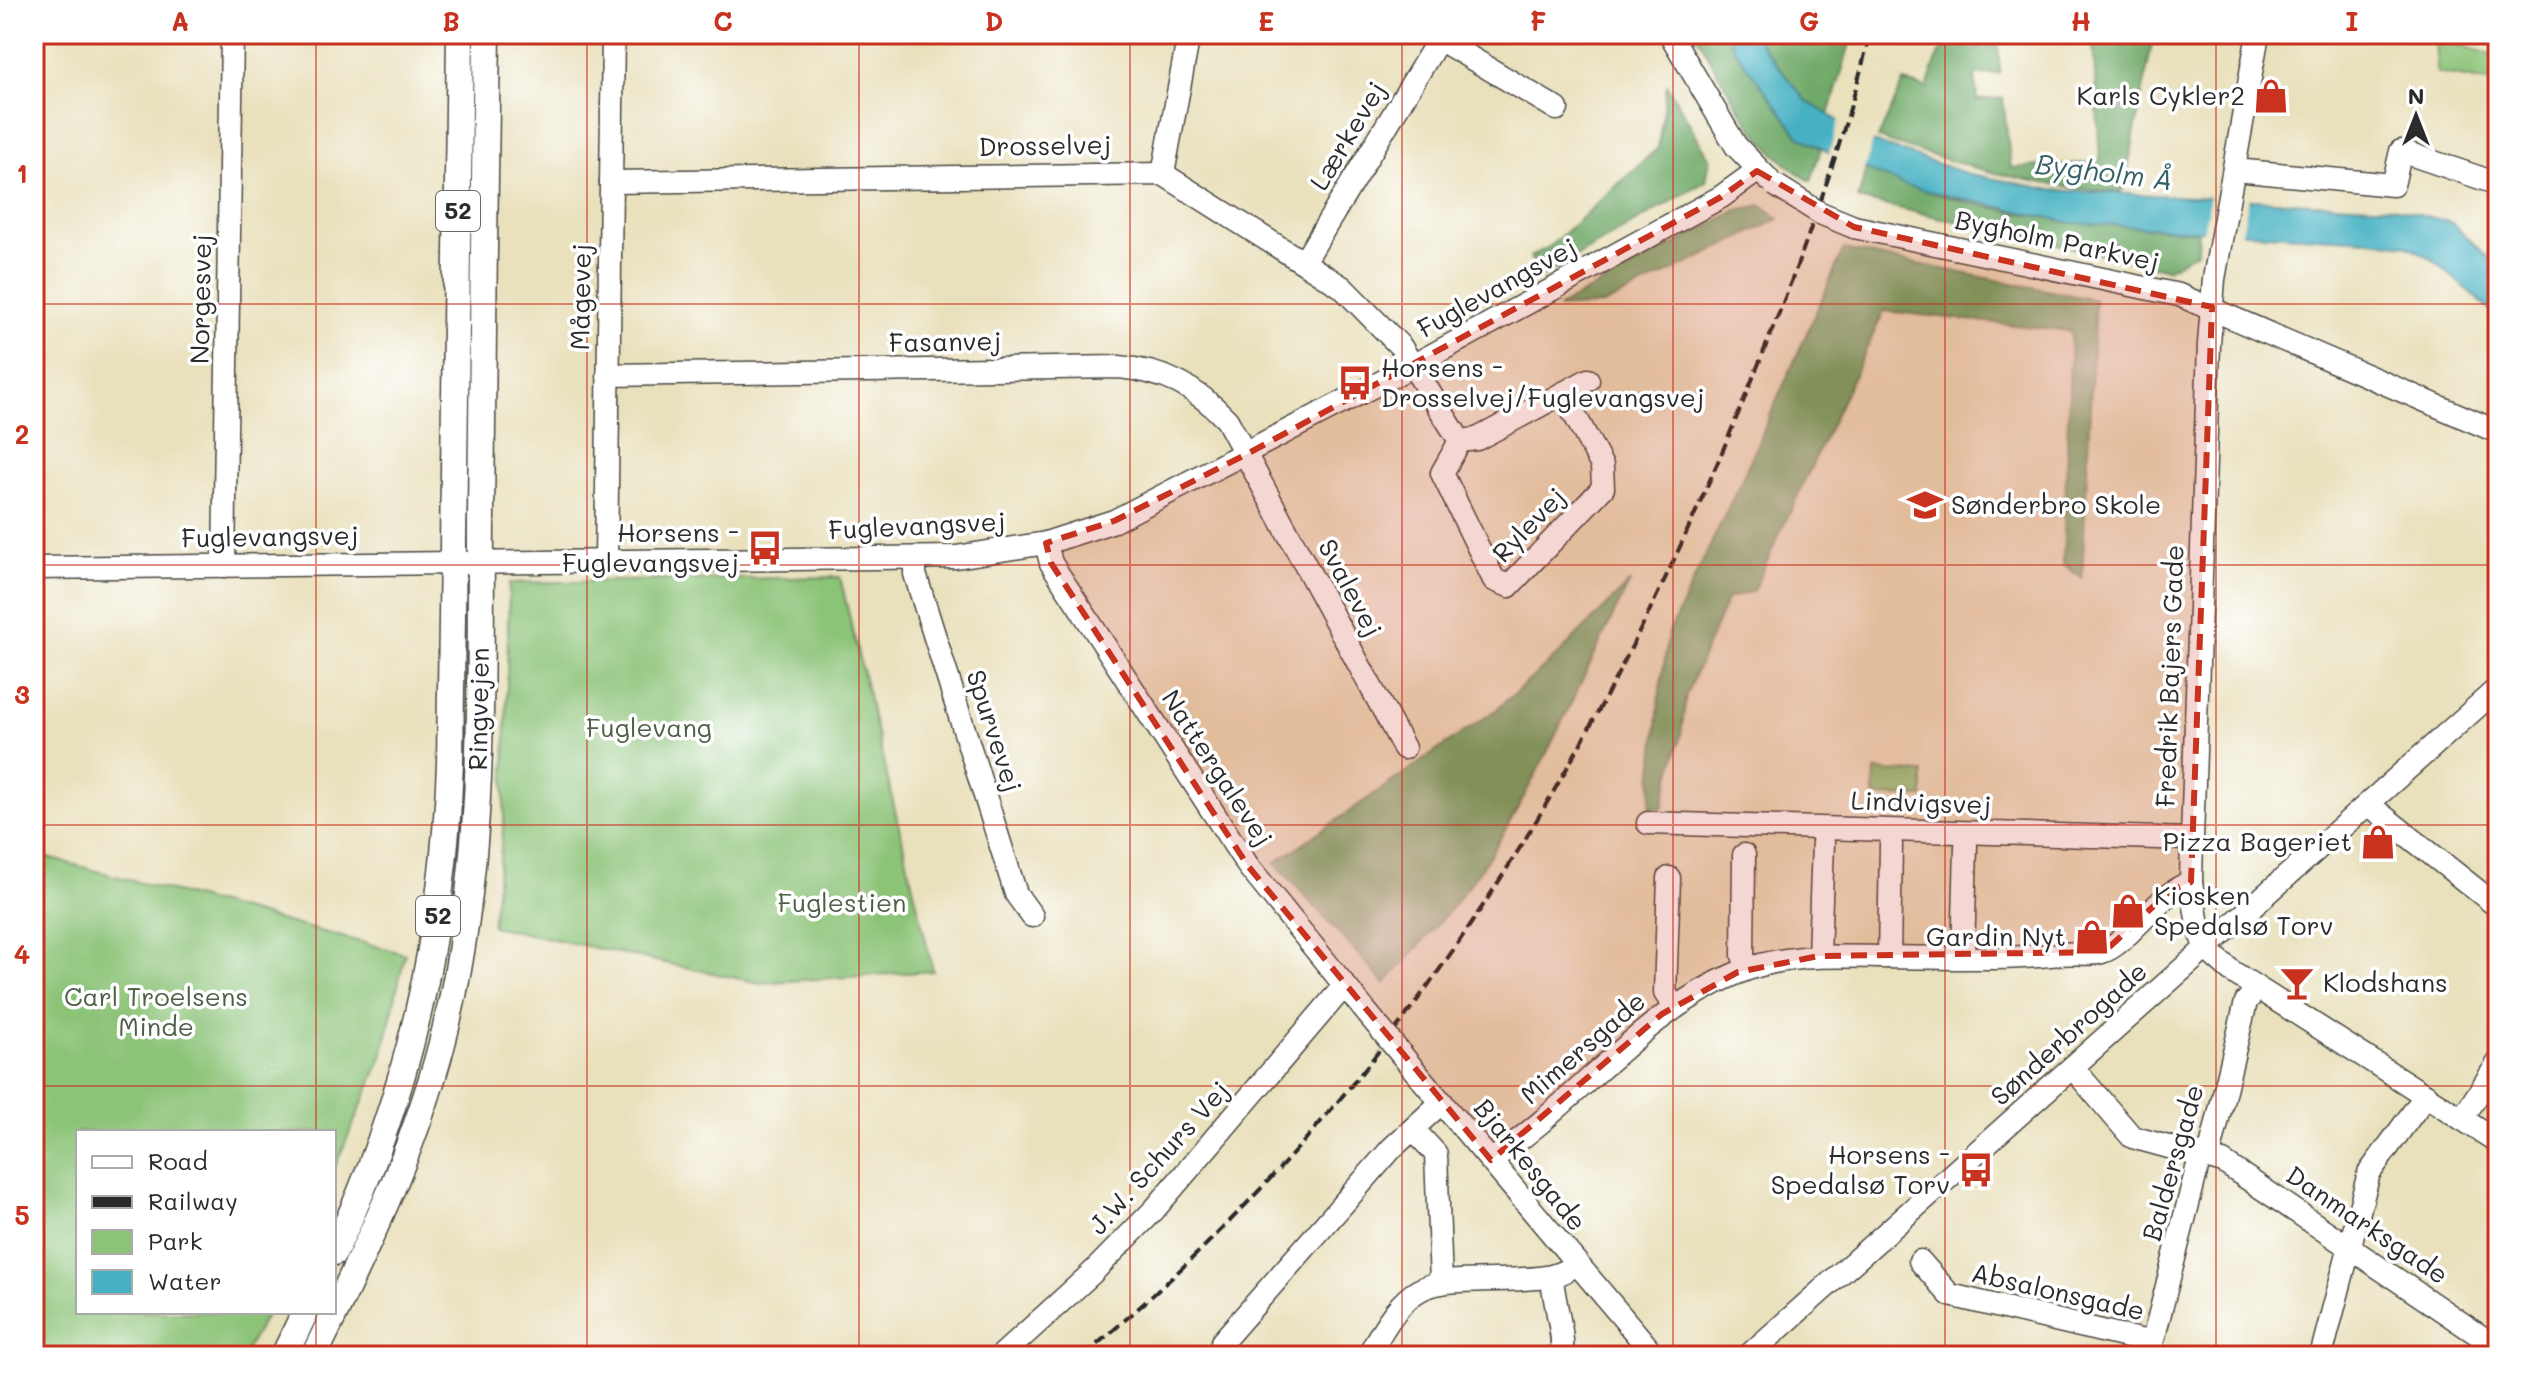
<svg xmlns="http://www.w3.org/2000/svg" width="2532" height="1390" font-family="Mali,sans-serif">
<rect width="100%" height="100%" fill="#fff"/>
<filter id="ink" filterUnits="userSpaceOnUse"><feTurbulence type="fractalNoise" baseFrequency=".0125" numOctaves="2"/><feDisplacementMap in="SourceGraphic" scale="16" xChannelSelector="R" yChannelSelector="G"/><feConvolveMatrix kernelMatrix="1 2 1 2 8 2 1 2 1" color-interpolation-filters="sRGB"/></filter>
<filter id="wash" filterUnits="userSpaceOnUse"><feTurbulence type="fractalNoise" baseFrequency=".006" numOctaves="4" result="noise"/><feDisplacementMap in="SourceGraphic" scale="32" xChannelSelector="R" yChannelSelector="G"/><feGaussianBlur stdDeviation="1.8" result="paint"/><feColorMatrix in="noise" values="0 0 0 0 0 0 0 0 0 0 0 0 0 0 0 0 0 1.4 0 .05"/><feComposite in="paint" operator="in"/></filter>
<g filter="url(#wash)">
<rect width="100%" height="100%" fill="#e9e0bc"/>
<g fill="#8bc377" stroke="#5b7751" stroke-width="2">
<path d="M 2435,39 L 2498,56 L 2498,84 L 2437,73 Z"/>
<path d="M 840,577 L 933,971 L 759,983 L 492,926 L 504,821 L 509,583 Z"/>
<path d="M 1875,771 L 1923,773 L 1923,797 L 1874,796 Z"/>
<path d="M 34,854 L 405,954 L 382,1057 L 334,1169 L 334,1132 L 78,1132 L 78,1312 L 268,1312 L 243,1356 L 34,1356 Z"/>
</g>
<g fill="#70a968" stroke="#4e6a4a" stroke-width="2">
<path d="M 1696,34 L 1729,34 L 1733,47 L 1799,136 L 1821,148 L 1811,181 C 1756,151 1726,86 1696,34 Z"/>
<path d="M 1753,34 L 1848,34 L 1849,47 L 1829,115 L 1805,100 Z"/>
<path d="M 1983,34 L 1997,34 L 2000,73 L 1975,75 L 1977,100 L 2003,98 L 2011,168 L 2100,162 L 2093,41 L 2109,34 L 2154,34 L 2124,188 L 2120,192 C 2035,187 1958,165 1878,138 L 1904,82 L 1927,88 L 1939,53 L 1957,37 L 1963,47 L 1974,50 L 1983,45 Z"/>
<path d="M 1667,85 L 1710,159 L 1706,181 L 1541,277 L 1530,257 L 1549,247 L 1658,148 Z"/>
<path d="M 1866,169 C 1977,215 2080,224 2198,231 L 2197,252 L 2167,269 L 1858,199 Z"/>
<path d="M 1762,205 L 1779,219 L 1603,305 L 1557,308 L 1737,210 Z"/>
<path d="M 1844,249 L 2095,300 L 2082,578 L 2063,564 L 2071,331 L 1884,311 L 1753,591 L 1727,599 L 1686,695 L 1681,734 L 1662,809 L 1650,807 L 1660,689 L 1669,632 L 1742,479 Z"/>
<path d="M 1630,582 C 1585,670 1547,762 1495,847 C 1464,897 1424,940 1385,984 L 1275,863 L 1497,709 L 1560,653 Z"/>
</g>
<path fill="#45b1c2" stroke="#386e76" stroke-width="2" d="M 1729,34 L 1753,34 L 1805,100 L 1873,142 L 1965,173 L 2052,190 L 2393,207 L 2452,223 L 2498,267 L 2498,317 L 2432,259 L 2406,245 L 2370,240 L 2072,223 L 1906,186 L 1843,160 L 1799,136 L 1733,47 Z"/>
<g fill="#e9e0bc">
<path d="M 1840,117 L 1874,139 L 1863,172 L 1828,156 Z"/>
<path d="M 2210,195 L 2249,197 L 2241,236 L 2203,233 Z"/>
</g>
</g>
<g filter="url(#ink)">
<g fill="none" stroke-linecap="round" stroke-linejoin="round">
<g stroke="#484641" stroke-width="25">
<g id="minor">
<path d="M 1670,34 L 1736,146 L 1768,179"/>
<path d="M 2258,34 L 2214,279 L 2209,344 L 2192,839 L 2191,882 L 2199,931 L 2206,949 L 2231,971 L 2498,1142"/>
<path d="M 1439,39 L 1557,109"/>
<path d="M 2235,170 L 2393,185 L 2401,151 L 2498,184"/>
<path d="M 1163,174 L 1189,34"/>
<path d="M 611,182 L 1163,174 L 1342,287 L 1401,347 L 1460,441 L 1477,439 L 1588,380"/>
<path d="M 1854,227 L 2179,295 L 2498,432"/>
<path d="M 1304,262 L 1442,34"/>
<path d="M 608,375 L 1119,367 C 1164,371 1196,387 1227,420 L 1404,748"/>
<path d="M 1460,441 L 1442,473 L 1494,580 L 1509,586 L 1603,488 L 1602,466 L 1563,393"/>
<path d="M 1046,543 L 1051,563 L 1248,866 L 1363,1008"/>
<path d="M 915,558 L 915,574 L 1016,894 L 1032,916"/>
<path d="M 606,561 L 613,34"/>
<path d="M 224,566 L 232,34"/>
<path d="M 34,568 L 956,557 L 1046,543 L 1114,521 L 1414,365 L 1721,197 L 1757,171"/>
<path d="M 2368,804 L 2498,907"/>
<path d="M 1648,823 L 2192,839"/>
<path d="M 1744,855 L 1743,955 L 1747,969"/>
<path d="M 1669,878 L 1665,993 L 1674,1006"/>
<path d="M 1819,956 L 1823,842"/>
<path d="M 1889,957 L 1891,845"/>
<path d="M 1963,957 L 1966,846"/>
<path d="M 2073,1068 L 2132,1137 L 2223,1162 L 2498,1348"/>
<path d="M 1420,1077 L 1655,1356"/>
<path d="M 2462,1119 L 2498,1063"/>
<path d="M 1414,1130 L 1436,1154 L 1441,1283"/>
<path d="M 1491,1160 C 1577,1103 1639,1015 1735,974 C 1781,954 1830,956 1878,957 C 1938,957 2000,961 2060,954 C 2073,952 2089,956 2102,952 C 2127,945 2156,895 2191,882"/>
<path d="M 1920,1261 L 1950,1295 L 2152,1343"/>
<path d="M 1552,1277 C 1553,1301 1566,1336 1561,1356"/>
<path d="M 1222,1342 L 1392,1148 L 1442,1102"/>
<path d="M 1002,1355 L 1092,1273 L 1154,1210 L 1344,986"/>
<path d="M 1368,1356 C 1415,1267 1431,1284 1523,1279 C 1544,1278 1558,1277 1575,1265"/>
<path d="M 1748,1356 L 2498,688"/>
<path d="M 2149,1356 L 2200,1157 L 2211,1148 L 2246,1002 L 2257,988"/>
<path d="M 2321,1356 L 2369,1173 L 2426,1095"/>
</g>
</g>
<g stroke="#484641" stroke-width="29">
<g id="major">
<path d="M 334,1252 C 409,1096 444,935 450,763 L 460,34"/>
<path d="M 284,1356 L 305,1312"/>
<path d="M 314,1356 C 366,1248 420,1140 447,1023 C 486,858 480,685 481,516 C 482,355 485,195 487,34"/>
</g>
</g>
<use href="#minor" stroke="#fff" stroke-width="22"/>
<use href="#major" stroke="#fff" stroke-width="26"/>
<path stroke="#2b2b2b" stroke-width="4" stroke-dasharray="12 6" stroke-linecap="butt" d="M 1083,1356 C 1391,1100 1583,785 1736,419 C 1788,294 1838,166 1870,34"/>
<g stroke="#484641" stroke-width="25" stroke-linecap="butt">
<g id="minor-bridge">
<path d="M 1775,185 L 1820,213 L 1854,227"/>
<path d="M 1363,1008 L 1420,1077"/>
</g>
</g>
<use href="#minor-bridge" stroke="#fff" stroke-width="22"/>
</g>
</g>
<path fill="#c8321e" fill-opacity="0.2" stroke="#c8321e" stroke-width="6" stroke-dasharray="16 10" stroke-linejoin="round" d="M 1757,171 L 1854,227 L 2212,307 L 2191,882 L 2170,891 L 2104,952 L 1819,956 L 1738,972 L 1662,1014 L 1491,1160 L 1248,866 L 1051,563 L 1046,543 L 1114,521 L 1247,454 L 1721,197 Z"/>
<path fill="none" stroke="#c8321e" stroke-width="2" stroke-opacity="0.55" d="M 316,34 L 316,1132M 587,34 L 587,1356M 859,34 L 859,1356M 1130,34 L 1130,1356M 1402,34 L 1402,1356M 1673,34 L 1673,1356M 1945,34 L 1945,1356M 2216,34 L 2216,1356M 34,304 L 2498,304M 34,565 L 2498,565M 34,825 L 2498,825M 34,1086 L 2498,1086M 316,1312 L 316,1356"/>
<defs>
<g id="shop-bare" transform="scale(2.76)"><path d="M-5-2.5h2.3a2.7 3.5 0 0 1 5.4 0H5L5.5 6h-11ZM-1.5-2.5h3a1.5 2.3 0 0 0-3 0Z" fill="#c8321e" stroke="#fff" stroke-width="2.5" paint-order="stroke"/></g>
<g id="bus-bare" transform="scale(2.76)"><path d="M-5-6H5V4H4V6H2V4H-2V6H-4V4H-5ZM-3.5-4V0h7V-4ZM-3.5 1.2v1.5H-2V1.2ZM2 1.2v1.5H3.5V1.2Z" fill="#c8321e" stroke="#fff" stroke-width="2.5" paint-order="stroke"/></g>
<g id="school-bare" transform="scale(2.76)"><path d="M0-5L7-2L0 1L-7-2ZM-4 1L0 2.5L4 1V4Q0 6-4 4Z" fill="#c8321e" stroke="#fff" stroke-width="2.5" paint-order="stroke"/></g>
<g id="bar-bare" transform="scale(2.76)"><path d="M-6-5H6L.8 .8V4.5H3.5V6h-7V4.5H-.8V.8Z" fill="#c8321e" stroke="#fff" stroke-width="2.5" paint-order="stroke"/></g>
</defs>
<g fill-rule="evenodd">
<use href="#shop-bare" x="2271" y="96"/>
<use href="#bus-bare" x="1355" y="383"/>
<use href="#school-bare" x="1925" y="505"/>
<use href="#bus-bare" x="765" y="548"/>
<use href="#shop-bare" x="2378" y="842"/>
<use href="#shop-bare" x="2128" y="911"/>
<use href="#shop-bare" x="2092" y="937"/>
<use href="#bar-bare" x="2297" y="983"/>
<use href="#bus-bare" x="1976" y="1170"/>
</g>
<g text-anchor="middle" stroke-width="7" stroke-linejoin="round" paint-order="stroke">
<g fill="#fff" stroke="#6b6b6b" stroke-width="2">
<rect x="436" y="191" width="44" height="40" rx="6"/>
<rect x="416" y="896" width="44" height="40" rx="6"/>
</g>
<g font-size="24" font-weight="bold" fill="#2b2b2b">
<text x="458" y="219">52</text>
<text x="438" y="924">52</text>
</g>
<g font-size="26" fill="#2b2b2b" stroke="#fff" text-anchor="end">
<text x="2245" y="105">Karls Cykler2</text>
<text x="1381" y="377" text-anchor="start">Horsens -<tspan x="1381" dy="30">Drosselvej/Fuglevangsvej</tspan></text>
<text x="1951" y="514" text-anchor="start">Sønderbro Skole</text>
<text x="739" y="542">Horsens -<tspan x="739" dy="30">Fuglevangsvej</tspan></text>
<text x="2352" y="851">Pizza Bageriet</text>
<text x="2154" y="905" text-anchor="start">Kiosken<tspan x="2154" dy="30">Spedalsø Torv</tspan></text>
<text x="2066" y="946">Gardin Nyt</text>
<text x="2323" y="992" text-anchor="start">Klodshans</text>
<text x="1950" y="1164">Horsens -<tspan x="1950" dy="30">Spedalsø Torv</tspan></text>
</g>
<g font-size="26" fill="#2b2b2b" stroke="#fff">
<text transform="translate(1348 136) rotate(-59)" y="9">Lærkevej</text>
<text transform="translate(1045 146) rotate(-1)" y="9">Drosselvej</text>
<text transform="translate(2057 241) rotate(12)" y="9">Bygholm Parkvej</text>
<text transform="translate(1497 288) rotate(-29)" y="9">Fuglevangsvej</text>
<text transform="translate(581 297) rotate(-89)" y="9">Mågevej</text>
<text transform="translate(201 299) rotate(-89)" y="9">Norgesvej</text>
<text transform="translate(945 342) rotate(-1)" y="9">Fasanvej</text>
<text transform="translate(1529 525) rotate(-46)" y="9">Rylevej</text>
<text transform="translate(917 526) rotate(-3)" y="9">Fuglevangsvej</text>
<text transform="translate(270 537) rotate(-1)" y="9">Fuglevangsvej</text>
<text transform="translate(1350 588) rotate(62)" y="9">Svalevej</text>
<text transform="translate(2170 676) rotate(-88)" y="9">Fredrik Bajers Gade</text>
<text transform="translate(479 709) rotate(-89)" y="9">Ringvejen</text>
<text transform="translate(994 731) rotate(72)" y="9">Spurvevej</text>
<text transform="translate(1217 768) rotate(57)" y="9">Nattergalevej</text>
<text transform="translate(1921 803) rotate(2)" y="9">Lindvigsvej</text>
<text transform="translate(2069 1034) rotate(-42)" y="9">Sønderbrogade</text>
<text transform="translate(1583 1048) rotate(-41)" y="9">Mimersgade</text>
<text transform="translate(1159 1158) rotate(-48)" y="9">J.W. Schurs Vej</text>
<text transform="translate(2173 1163) rotate(-74)" y="9">Baldersgade</text>
<text transform="translate(1530 1165) rotate(51)" y="9">Bjarkesgade</text>
<text transform="translate(2367 1225) rotate(34)" y="9">Danmarksgade</text>
<text transform="translate(2058 1292) rotate(13)" y="9">Absalonsgade</text>
</g>
<g font-size="26" fill="#4d6046" stroke="#fff">
<text x="649" y="737">Fuglevang</text>
<text x="842" y="912">Fuglestien</text>
<text x="156" y="1006">Carl Troelsens<tspan x="156" dy="30">Minde</tspan></text>
</g>
<g font-size="28" font-style="italic" fill="#356167" stroke="#fff">
<text transform="translate(2104 172) rotate(7)" y="10">Bygholm Å</text>
</g>
</g>
<rect width="2532" height="1390" fill="none" stroke="#fff" stroke-width="88"/>
<rect x="76" y="1130" width="260" height="184" fill="#ffffff" stroke="#aaaaaa" stroke-width="2"/>
<rect x="92" y="1156" width="40" height="12" fill="#ffffff" stroke="#aaaaaa" stroke-width="2"/>
<text x="148" y="1170" font-size="24" fill="#2b2b2b">Road</text>
<rect x="92" y="1196" width="40" height="12" fill="#2b2b2b" stroke="#aaaaaa" stroke-width="2"/>
<text x="148" y="1210" font-size="24" fill="#2b2b2b">Railway</text>
<rect x="92" y="1230" width="40" height="24" fill="#8bc377" stroke="#aaaaaa" stroke-width="2"/>
<text x="148" y="1250" font-size="24" fill="#2b2b2b">Park</text>
<rect x="92" y="1270" width="40" height="24" fill="#45b1c2" stroke="#aaaaaa" stroke-width="2"/>
<text x="148" y="1290" font-size="24" fill="#2b2b2b">Water</text>
<g transform="translate(2416 116)" stroke="#ffffff" stroke-width="6" paint-order="stroke">
<path d="M0-6L14 30L0 20L-14 30Z" fill="#2b2b2b"/>
<text y="-12" font-size="22" font-weight="bold" text-anchor="middle" fill="#2b2b2b">N</text>
</g>
<rect x="44" y="44" width="2444" height="1302" fill="none" stroke="#c8321e" stroke-width="3"/>
<g font-size="26" text-anchor="middle" font-weight="bold" fill="#c8321e">
<text x="180" y="31">A</text>
<text x="451" y="31">B</text>
<text x="723" y="31">C</text>
<text x="994" y="31">D</text>
<text x="1266" y="31">E</text>
<text x="1538" y="31">F</text>
<text x="1809" y="31">G</text>
<text x="2081" y="31">H</text>
<text x="2352" y="31">I</text>
<text x="22" y="183">1</text>
<text x="22" y="444">2</text>
<text x="22" y="704">3</text>
<text x="22" y="964">4</text>
<text x="22" y="1225">5</text>
</g>
</svg>
